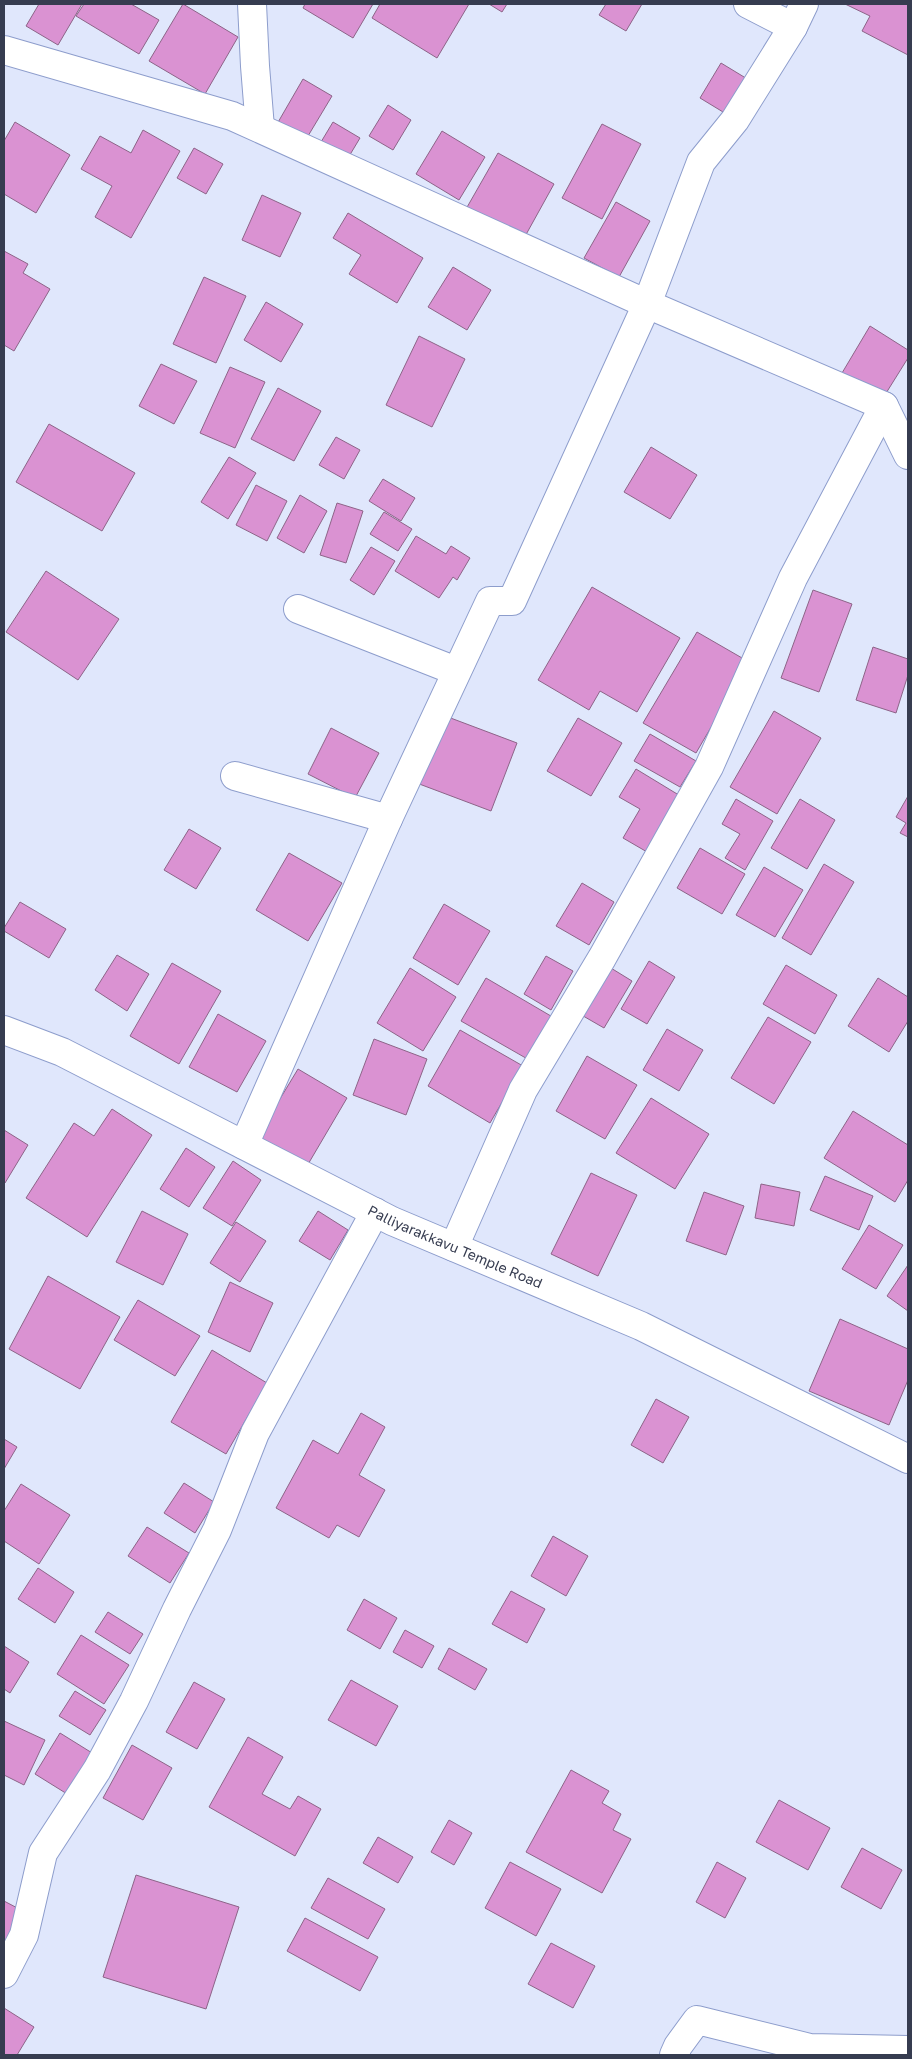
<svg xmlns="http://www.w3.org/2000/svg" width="912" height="2059" font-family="'Golos Text',sans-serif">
<rect width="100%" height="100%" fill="#e0e7fc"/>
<g fill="#da92d2" stroke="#8d6488">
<path d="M 39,4 L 82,4 L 58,45 L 26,26 Z"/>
<path d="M 84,4 L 131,4 L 159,20 L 139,54 L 76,16 Z"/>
<path d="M 183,4 L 238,37 L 205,94 L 149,61 Z"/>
<path d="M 305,4 L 373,4 L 353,38 L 303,8 Z"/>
<path d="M 380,4 L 469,4 L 437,58 L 372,18 Z"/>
<path d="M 489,4 L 507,4 L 502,12 Z"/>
<path d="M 606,4 L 642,4 L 626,31 L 599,15 Z"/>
<path d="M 845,4 L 908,4 L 908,55 L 862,31 L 870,16 Z"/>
<path d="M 721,63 L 749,80 L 728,115 L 700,98 Z"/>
<path d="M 303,79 L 332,96 L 305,141 L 277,124 Z"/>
<path d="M 388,105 L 411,120 L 393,150 L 369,136 Z"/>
<path d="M 15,122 L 70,155 L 36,213 L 4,194 L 4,141 Z"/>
<path d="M 333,122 L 360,138 L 345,163 L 318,147 Z"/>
<path d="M 602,124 L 641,144 L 602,219 L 562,198 Z"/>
<path d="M 143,130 L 180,151 L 131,238 L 95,217 L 112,186 L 81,169 L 100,136 L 131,153 Z"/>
<path d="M 442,131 L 485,157 L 459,200 L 416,174 Z"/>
<path d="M 194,148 L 223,164 L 206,194 L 177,178 Z"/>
<path d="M 498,153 L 554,184 L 523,240 L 466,209 Z"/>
<path d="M 262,195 L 301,213 L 280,257 L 242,240 Z"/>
<path d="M 616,202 L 650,221 L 619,277 L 584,258 Z"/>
<path d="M 348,213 L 423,258 L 397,303 L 349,274 L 361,255 L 333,238 Z"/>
<path d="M 4,251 L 28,264 L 23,273 L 50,289 L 14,351 L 4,345 Z"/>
<path d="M 453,267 L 491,290 L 467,330 L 428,307 Z"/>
<path d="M 204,277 L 246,296 L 216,363 L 173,344 Z"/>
<path d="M 266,302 L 303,324 L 281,362 L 244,340 Z"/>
<path d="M 870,326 L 908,350 L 908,358 L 883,398 L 842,373 Z"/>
<path d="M 419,336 L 465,359 L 432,427 L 386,405 Z"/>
<path d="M 161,364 L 197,381 L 174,424 L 139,406 Z"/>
<path d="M 230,367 L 265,382 L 235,448 L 200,433 Z"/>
<path d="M 278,388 L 321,411 L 294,461 L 251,439 Z"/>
<path d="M 49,424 L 135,473 L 102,531 L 16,482 Z"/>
<path d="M 336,437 L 360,450 L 344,479 L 319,465 Z"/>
<path d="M 651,447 L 697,475 L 670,519 L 624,492 Z"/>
<path d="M 229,457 L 256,473 L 228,519 L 201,502 Z"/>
<path d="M 383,479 L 415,498 L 401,521 L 369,501 Z"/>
<path d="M 256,485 L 287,501 L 267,541 L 236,525 Z"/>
<path d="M 300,495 L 327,511 L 304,553 L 277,538 Z"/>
<path d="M 337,503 L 363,511 L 346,563 L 320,555 Z"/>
<path d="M 384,512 L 412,529 L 398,551 L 370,534 Z"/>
<path d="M 416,536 L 446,554 L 451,546 L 470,558 L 457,580 L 453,577 L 439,598 L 395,571 Z"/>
<path d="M 371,547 L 395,561 L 374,595 L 350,580 Z"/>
<path d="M 46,571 L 119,619 L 78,680 L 6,632 Z"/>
<path d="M 592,587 L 680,638 L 637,712 L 600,691 L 589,710 L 538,680 Z"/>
<path d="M 813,590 L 852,604 L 819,692 L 781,678 Z"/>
<path d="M 697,632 L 749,662 L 696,753 L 643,723 Z"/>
<path d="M 873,647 L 908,659 L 908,675 L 896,713 L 856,700 Z"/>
<path d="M 774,711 L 821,738 L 777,814 L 730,787 Z"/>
<path d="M 440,714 L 517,743 L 491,811 L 414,782 Z"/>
<path d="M 578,718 L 622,743 L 591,796 L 547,771 Z"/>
<path d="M 331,728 L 379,753 L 355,798 L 308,774 Z"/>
<path d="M 650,734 L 696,761 L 680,787 L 634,761 Z"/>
<path d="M 636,769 L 687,800 L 654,856 L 623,838 L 640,809 L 619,797 Z"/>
<path d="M 908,796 L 908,837 L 900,833 L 906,823 L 896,817 Z"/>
<path d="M 736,799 L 773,821 L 745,870 L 725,858 L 740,834 L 722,824 Z"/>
<path d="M 800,799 L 835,820 L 807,869 L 771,848 Z"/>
<path d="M 189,829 L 221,848 L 196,889 L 164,870 Z"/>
<path d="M 700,848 L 745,874 L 722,914 L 677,888 Z"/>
<path d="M 289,853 L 342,883 L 308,941 L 256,910 Z"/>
<path d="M 824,864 L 854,882 L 811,955 L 782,938 Z"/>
<path d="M 764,867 L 803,890 L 775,937 L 736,915 Z"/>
<path d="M 582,883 L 614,902 L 589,945 L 556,926 Z"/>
<path d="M 20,902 L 66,929 L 49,958 L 4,931 L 4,928 Z"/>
<path d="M 444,904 L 490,931 L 458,985 L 413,958 Z"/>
<path d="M 117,955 L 149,974 L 127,1011 L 95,990 Z"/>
<path d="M 546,956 L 573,971 L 551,1010 L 524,994 Z"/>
<path d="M 649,961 L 675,977 L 647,1024 L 621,1009 Z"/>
<path d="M 172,963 L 221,991 L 179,1064 L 130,1036 Z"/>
<path d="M 606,965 L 632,981 L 604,1028 L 578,1013 Z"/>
<path d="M 786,965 L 837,995 L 815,1034 L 763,1004 Z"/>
<path d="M 410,968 L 456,997 L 423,1051 L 377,1023 Z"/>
<path d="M 486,978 L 556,1019 L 531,1061 L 461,1021 Z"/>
<path d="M 878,978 L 908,997 L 908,1021 L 889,1052 L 848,1026 Z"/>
<path d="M 218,1014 L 266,1041 L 237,1092 L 189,1067 Z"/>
<path d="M 768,1017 L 811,1042 L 774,1104 L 731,1078 Z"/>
<path d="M 667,1029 L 703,1050 L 679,1091 L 643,1070 Z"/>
<path d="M 460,1030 L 523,1066 L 490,1123 L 428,1086 Z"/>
<path d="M 374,1039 L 427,1059 L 406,1115 L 353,1095 Z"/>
<path d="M 587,1056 L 637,1085 L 605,1139 L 556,1111 Z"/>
<path d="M 298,1069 L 347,1098 L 307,1166 L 257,1137 Z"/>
<path d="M 651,1098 L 709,1134 L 675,1189 L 616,1153 Z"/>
<path d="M 112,1109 L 152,1135 L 87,1237 L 26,1198 L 74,1123 L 94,1136 Z"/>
<path d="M 853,1111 L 908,1145 L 908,1180 L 895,1202 L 824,1158 Z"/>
<path d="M 4,1130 L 28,1145 L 5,1183 L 4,1182 Z"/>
<path d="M 186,1148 L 215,1167 L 189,1207 L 160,1189 Z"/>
<path d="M 233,1161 L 261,1180 L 232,1226 L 203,1208 Z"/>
<path d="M 591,1173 L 637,1195 L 598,1276 L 551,1254 Z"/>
<path d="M 825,1176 L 873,1196 L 859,1230 L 810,1210 Z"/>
<path d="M 761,1184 L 800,1192 L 794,1226 L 755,1218 Z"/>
<path d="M 704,1192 L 744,1206 L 726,1255 L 686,1241 Z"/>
<path d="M 142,1211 L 188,1234 L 163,1285 L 116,1262 Z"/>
<path d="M 318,1211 L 348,1230 L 330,1260 L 299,1241 Z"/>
<path d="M 236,1222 L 266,1241 L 240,1282 L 210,1263 Z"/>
<path d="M 869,1225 L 903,1245 L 876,1289 L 842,1269 Z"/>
<path d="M 908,1265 L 908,1311 L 887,1296 Z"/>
<path d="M 48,1276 L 120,1317 L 80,1389 L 9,1349 Z"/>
<path d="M 230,1282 L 273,1303 L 250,1352 L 208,1332 Z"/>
<path d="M 138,1300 L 200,1336 L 175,1376 L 114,1340 Z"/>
<path d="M 840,1319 L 908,1349 L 908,1380 L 889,1425 L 809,1391 Z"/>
<path d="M 212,1350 L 267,1383 L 226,1454 L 171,1422 Z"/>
<path d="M 656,1399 L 689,1417 L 663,1463 L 631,1445 Z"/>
<path d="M 361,1413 L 385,1427 L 359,1475 L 385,1490 L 359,1537 L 337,1525 L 329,1538 L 276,1508 L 313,1440 L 338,1454 Z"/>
<path d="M 4,1439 L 17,1447 L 4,1469 Z"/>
<path d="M 184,1483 L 214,1502 L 195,1533 L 164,1513 Z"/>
<path d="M 21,1484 L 70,1515 L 39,1564 L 4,1541 L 4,1511 Z"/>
<path d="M 147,1527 L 189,1553 L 170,1583 L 128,1556 Z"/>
<path d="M 553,1536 L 588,1556 L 566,1596 L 531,1576 Z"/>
<path d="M 38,1568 L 74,1592 L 55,1623 L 18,1599 Z"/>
<path d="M 511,1591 L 545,1609 L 527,1643 L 492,1624 Z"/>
<path d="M 364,1599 L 397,1618 L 380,1649 L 347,1630 Z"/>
<path d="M 108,1612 L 143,1634 L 130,1654 L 95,1632 Z"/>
<path d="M 405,1630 L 434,1646 L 422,1668 L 393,1652 Z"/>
<path d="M 81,1635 L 129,1665 L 104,1704 L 57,1674 Z"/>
<path d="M 4,1646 L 29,1662 L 10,1693 L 4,1689 Z"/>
<path d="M 449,1648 L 487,1669 L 475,1690 L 438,1669 Z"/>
<path d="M 351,1680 L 398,1706 L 376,1746 L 328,1720 Z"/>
<path d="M 194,1682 L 225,1699 L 197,1749 L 166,1732 Z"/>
<path d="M 75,1691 L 106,1710 L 90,1735 L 59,1716 Z"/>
<path d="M 4,1721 L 45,1740 L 24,1785 L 4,1775 Z"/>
<path d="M 60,1733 L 97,1756 L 72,1797 L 35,1774 Z"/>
<path d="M 248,1737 L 283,1757 L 262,1794 L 290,1809 L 298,1796 L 321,1809 L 295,1856 L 209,1807 Z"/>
<path d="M 132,1745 L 172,1768 L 143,1820 L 103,1798 Z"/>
<path d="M 571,1770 L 609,1791 L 602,1803 L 621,1814 L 613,1830 L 631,1839 L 602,1893 L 526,1852 Z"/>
<path d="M 779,1800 L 830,1828 L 808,1870 L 756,1842 Z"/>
<path d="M 449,1820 L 472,1833 L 454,1865 L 431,1852 Z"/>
<path d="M 378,1837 L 413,1857 L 398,1883 L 363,1863 Z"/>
<path d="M 862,1848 L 902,1870 L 881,1909 L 841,1887 Z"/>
<path d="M 510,1862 L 561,1889 L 536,1936 L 485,1908 Z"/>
<path d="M 717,1862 L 746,1878 L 725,1918 L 696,1902 Z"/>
<path d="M 136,1875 L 239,1907 L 206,2009 L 103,1977 Z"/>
<path d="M 328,1878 L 385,1909 L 368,1939 L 311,1908 Z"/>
<path d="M 4,1901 L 23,1911 L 4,1950 Z"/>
<path d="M 305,1918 L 378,1957 L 360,1991 L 287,1951 Z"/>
<path d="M 551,1943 L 595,1966 L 573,2008 L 528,1984 Z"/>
<path d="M 4,2008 L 34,2027 L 17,2055 L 4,2055 Z"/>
</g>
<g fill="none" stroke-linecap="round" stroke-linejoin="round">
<g stroke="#8d9dcc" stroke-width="30">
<g id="minor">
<path d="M 252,4 L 255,66 L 260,128"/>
<path d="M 748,4 L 793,27"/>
<path d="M 4,50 L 232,116 L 647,304 L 884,406 L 908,455"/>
<path d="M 298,609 L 456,671"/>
<path d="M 235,776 L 388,819"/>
<path id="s1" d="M 4,1030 L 62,1052 L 392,1221 L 641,1326 L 908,1459"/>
<path d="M 244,1145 L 388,819 L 490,601 L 512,601 L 647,304 L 701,162 L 735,120 L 793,27 L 804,4"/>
<path d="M 454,1247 L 523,1090 L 602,958 L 709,767 L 793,578 L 884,406"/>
<path d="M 4,1974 L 24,1935 L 43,1853 L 97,1770 L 134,1701 L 177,1609 L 217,1530 L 255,1433 L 375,1212"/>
<path d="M 674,2055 L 678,2046 L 697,2020 L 810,2048 L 908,2050"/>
</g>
</g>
<use href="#minor" stroke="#fff" stroke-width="28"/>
</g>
<g text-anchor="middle" stroke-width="4.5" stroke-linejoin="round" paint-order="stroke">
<g font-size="14" fill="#363c50" stroke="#f1f5ff">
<text dy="5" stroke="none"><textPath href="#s1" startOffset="501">Palliyarakkavu Temple Road</textPath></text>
</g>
</g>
<rect width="912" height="2059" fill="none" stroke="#363c50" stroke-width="10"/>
</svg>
